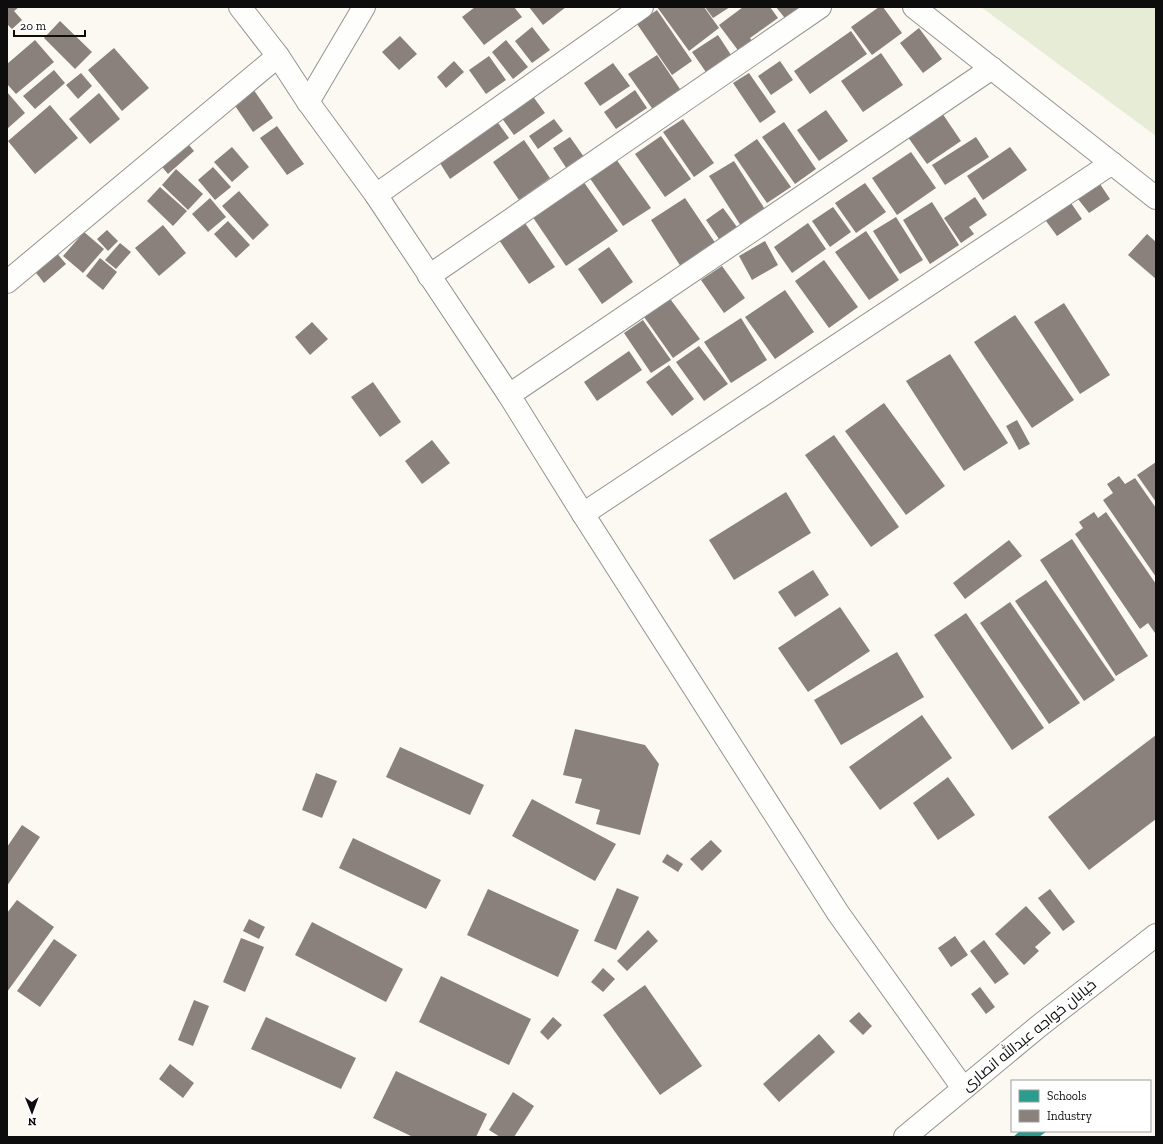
<svg xmlns="http://www.w3.org/2000/svg" width="1163" height="1144" font-family="'Zilla Slab',Cairo,serif">
<rect width="100%" height="100%" fill="#fbf9f2"/>
<path fill="#e6ecd6" d="M 981,7 L 1156,7 L 1156,136 Z"/>
<path fill="#2a9d8f" d="M 1020,1131 L 1047,1131 L 1039,1137 L 1013,1137 Z"/>
<g fill="#8a817c">
<path d="M 7,7 L 19,7 L 14,11 L 22,20 L 12,29 L 7,24 Z"/>
<path d="M 475,7 L 514,7 L 522,17 L 484,45 L 462,17 Z"/>
<path d="M 529,7 L 566,7 L 543,25 Z"/>
<path d="M 657,7 L 704,7 L 719,28 L 689,51 Z"/>
<path d="M 705,7 L 730,7 L 713,18 Z"/>
<path d="M 743,7 L 770,7 L 778,18 L 750,38 L 753,43 L 740,53 L 719,25 Z"/>
<path d="M 776,7 L 808,7 L 788,22 Z"/>
<path d="M 879,7 L 883,7 L 902,33 L 872,55 L 851,27 Z"/>
<path d="M 657,10 L 692,61 L 672,75 L 637,24 Z"/>
<path d="M 60,21 L 92,52 L 75,69 L 44,38 Z"/>
<path d="M 532,27 L 550,50 L 532,63 L 515,41 Z"/>
<path d="M 919,28 L 942,59 L 923,73 L 900,43 Z"/>
<path d="M 851,31 L 867,54 L 810,94 L 794,71 Z"/>
<path d="M 718,35 L 733,58 L 708,75 L 692,52 Z"/>
<path d="M 400,36 L 417,54 L 399,70 L 382,52 Z"/>
<path d="M 35,40 L 54,62 L 16,94 L 7,84 L 7,64 Z"/>
<path d="M 506,40 L 528,67 L 513,79 L 492,52 Z"/>
<path d="M 114,48 L 149,88 L 122,111 L 88,70 Z"/>
<path d="M 881,53 L 903,85 L 863,112 L 841,81 Z"/>
<path d="M 657,55 L 682,92 L 654,111 L 628,74 Z"/>
<path d="M 489,56 L 506,80 L 486,94 L 469,70 Z"/>
<path d="M 454,61 L 464,72 L 446,88 L 437,77 Z"/>
<path d="M 780,61 L 793,80 L 771,95 L 758,76 Z"/>
<path d="M 613,63 L 630,86 L 600,106 L 584,83 Z"/>
<path d="M 54,70 L 65,83 L 35,109 L 23,96 Z"/>
<path d="M 81,73 L 92,86 L 78,99 L 66,85 Z"/>
<path d="M 749,73 L 776,112 L 760,123 L 733,83 Z"/>
<path d="M 251,86 L 273,118 L 253,132 L 231,100 Z"/>
<path d="M 635,90 L 647,108 L 616,129 L 604,112 Z"/>
<path d="M 7,92 L 25,113 L 7,129 Z"/>
<path d="M 99,93 L 120,119 L 90,144 L 69,119 Z"/>
<path d="M 532,95 L 545,113 L 514,135 L 501,117 Z"/>
<path d="M 50,105 L 78,138 L 35,174 L 8,141 Z"/>
<path d="M 826,110 L 848,141 L 819,161 L 797,130 Z"/>
<path d="M 940,110 L 961,141 L 927,164 L 905,133 Z"/>
<path d="M 554,119 L 563,131 L 538,149 L 529,136 Z"/>
<path d="M 683,119 L 714,163 L 694,177 L 663,132 Z"/>
<path d="M 496,120 L 509,138 L 450,179 L 438,160 Z"/>
<path d="M 784,122 L 816,169 L 795,184 L 762,137 Z"/>
<path d="M 277,126 L 304,164 L 287,175 L 260,138 Z"/>
<path d="M 661,136 L 691,179 L 665,197 L 635,154 Z"/>
<path d="M 570,137 L 584,157 L 567,169 L 553,148 Z"/>
<path d="M 976,137 L 989,157 L 945,185 L 932,165 Z"/>
<path d="M 184,139 L 194,151 L 168,174 L 158,162 Z"/>
<path d="M 757,139 L 791,187 L 767,203 L 734,155 Z"/>
<path d="M 524,140 L 550,178 L 519,200 L 493,162 Z"/>
<path d="M 232,147 L 249,167 L 232,182 L 214,162 Z"/>
<path d="M 1010,147 L 1027,170 L 983,200 L 967,176 Z"/>
<path d="M 911,152 L 936,188 L 897,215 L 872,178 Z"/>
<path d="M 616,159 L 651,208 L 623,226 L 589,177 Z"/>
<path d="M 734,161 L 768,214 L 743,229 L 709,176 Z"/>
<path d="M 213,167 L 231,187 L 215,200 L 198,180 Z"/>
<path d="M 176,169 L 203,194 L 188,210 L 162,185 Z"/>
<path d="M 583,181 L 618,231 L 566,266 L 532,216 Z"/>
<path d="M 865,183 L 886,212 L 856,233 L 835,203 Z"/>
<path d="M 1100,184 L 1110,199 L 1089,213 L 1078,199 Z"/>
<path d="M 160,187 L 187,211 L 173,226 L 147,201 Z"/>
<path d="M 239,191 L 269,225 L 253,240 L 222,206 Z"/>
<path d="M 975,197 L 987,215 L 969,227 L 974,234 L 961,243 L 944,218 Z"/>
<path d="M 210,198 L 226,217 L 208,232 L 192,214 Z"/>
<path d="M 685,198 L 718,247 L 683,270 L 651,220 Z"/>
<path d="M 932,202 L 959,245 L 930,264 L 903,220 Z"/>
<path d="M 1071,203 L 1082,219 L 1057,236 L 1046,221 Z"/>
<path d="M 833,207 L 851,232 L 830,247 L 812,221 Z"/>
<path d="M 723,208 L 737,227 L 719,239 L 706,220 Z"/>
<path d="M 896,217 L 923,260 L 900,274 L 873,231 Z"/>
<path d="M 228,221 L 250,245 L 236,258 L 214,234 Z"/>
<path d="M 525,223 L 555,267 L 529,284 L 499,240 Z"/>
<path d="M 808,223 L 826,249 L 792,273 L 774,247 Z"/>
<path d="M 163,225 L 186,253 L 159,276 L 135,248 Z"/>
<path d="M 107,230 L 118,241 L 108,251 L 97,239 Z"/>
<path d="M 866,231 L 899,280 L 869,300 L 835,252 Z"/>
<path d="M 84,232 L 104,249 L 83,273 L 63,256 Z"/>
<path d="M 1147,234 L 1156,242 L 1156,279 L 1128,255 Z"/>
<path d="M 765,241 L 778,265 L 752,280 L 739,256 Z"/>
<path d="M 120,243 L 131,252 L 116,269 L 105,260 Z"/>
<path d="M 609,247 L 633,282 L 602,304 L 578,269 Z"/>
<path d="M 55,251 L 66,264 L 44,283 L 33,269 Z"/>
<path d="M 100,258 L 117,272 L 103,290 L 86,276 Z"/>
<path d="M 824,260 L 858,307 L 829,328 L 795,281 Z"/>
<path d="M 722,266 L 745,298 L 724,313 L 701,280 Z"/>
<path d="M 785,290 L 814,332 L 775,359 L 745,317 Z"/>
<path d="M 668,296 L 700,339 L 673,358 L 642,314 Z"/>
<path d="M 1064,303 L 1110,375 L 1080,394 L 1034,322 Z"/>
<path d="M 1015,315 L 1074,400 L 1032,428 L 974,342 Z"/>
<path d="M 741,318 L 767,360 L 731,383 L 704,342 Z"/>
<path d="M 643,320 L 671,360 L 651,373 L 624,333 Z"/>
<path d="M 312,322 L 328,339 L 310,355 L 295,337 Z"/>
<path d="M 699,346 L 728,384 L 704,401 L 676,362 Z"/>
<path d="M 629,351 L 642,370 L 597,401 L 584,382 Z"/>
<path d="M 950,354 L 1008,443 L 964,471 L 906,381 Z"/>
<path d="M 669,365 L 694,399 L 672,416 L 646,382 Z"/>
<path d="M 373,382 L 401,422 L 380,437 L 351,397 Z"/>
<path d="M 884,403 L 945,486 L 906,515 L 845,431 Z"/>
<path d="M 1017,420 L 1030,444 L 1019,450 L 1006,426 Z"/>
<path d="M 834,435 L 899,527 L 871,547 L 805,455 Z"/>
<path d="M 432,440 L 450,463 L 422,484 L 405,461 Z"/>
<path d="M 1156,462 L 1156,502 L 1137,475 Z"/>
<path d="M 1119,476 L 1125,484 L 1135,478 L 1156,508 L 1156,577 L 1103,500 L 1113,493 L 1107,484 Z"/>
<path d="M 786,492 L 811,533 L 734,580 L 709,540 Z"/>
<path d="M 1094,512 L 1098,518 L 1106,512 L 1156,584 L 1155,633 L 1148,623 L 1140,629 L 1075,534 L 1083,528 L 1079,522 Z"/>
<path d="M 1072,539 L 1148,656 L 1116,676 L 1040,560 Z"/>
<path d="M 1009,540 L 1022,556 L 965,599 L 953,583 Z"/>
<path d="M 813,570 L 829,595 L 795,617 L 778,592 Z"/>
<path d="M 1046,580 L 1115,680 L 1084,701 L 1015,601 Z"/>
<path d="M 1010,602 L 1080,703 L 1049,724 L 980,623 Z"/>
<path d="M 840,607 L 870,651 L 808,692 L 778,648 Z"/>
<path d="M 966,613 L 1044,728 L 1012,750 L 934,635 Z"/>
<path d="M 897,652 L 924,697 L 841,745 L 814,700 Z"/>
<path d="M 922,715 L 952,758 L 880,810 L 849,767 Z"/>
<path d="M 575,729 L 645,745 L 659,764 L 640,835 L 596,824 L 600,810 L 575,803 L 582,779 L 563,775 Z"/>
<path d="M 1156,735 L 1156,819 L 1089,870 L 1048,817 Z"/>
<path d="M 400,747 L 484,785 L 470,815 L 386,777 Z"/>
<path d="M 316,773 L 337,781 L 322,818 L 302,810 Z"/>
<path d="M 948,777 L 975,815 L 938,840 L 913,803 Z"/>
<path d="M 532,799 L 616,844 L 595,881 L 512,836 Z"/>
<path d="M 22,825 L 40,837 L 7,886 L 7,847 Z"/>
<path d="M 353,838 L 441,880 L 426,909 L 339,868 Z"/>
<path d="M 711,840 L 722,851 L 702,871 L 690,859 Z"/>
<path d="M 667,854 L 683,864 L 678,872 L 662,862 Z"/>
<path d="M 617,888 L 639,897 L 616,950 L 594,941 Z"/>
<path d="M 488,889 L 579,930 L 558,977 L 467,935 Z"/>
<path d="M 1050,889 L 1075,922 L 1063,931 L 1038,898 Z"/>
<path d="M 17,900 L 54,927 L 7,992 L 7,913 Z"/>
<path d="M 1026,906 L 1051,933 L 1035,947 L 1039,951 L 1024,965 L 995,934 Z"/>
<path d="M 249,919 L 265,927 L 259,939 L 243,931 Z"/>
<path d="M 312,922 L 403,969 L 386,1002 L 295,955 Z"/>
<path d="M 648,930 L 658,941 L 627,971 L 617,961 Z"/>
<path d="M 955,936 L 968,955 L 951,967 L 938,948 Z"/>
<path d="M 241,938 L 264,947 L 245,992 L 223,982 Z"/>
<path d="M 54,939 L 77,955 L 40,1007 L 17,991 Z"/>
<path d="M 984,940 L 1009,974 L 995,984 L 970,951 Z"/>
<path d="M 603,968 L 615,979 L 603,992 L 591,982 Z"/>
<path d="M 441,976 L 531,1019 L 509,1065 L 419,1022 Z"/>
<path d="M 645,985 L 702,1066 L 660,1095 L 603,1015 Z"/>
<path d="M 980,987 L 995,1007 L 986,1014 L 971,994 Z"/>
<path d="M 194,1000 L 209,1006 L 193,1046 L 178,1040 Z"/>
<path d="M 859,1012 L 872,1026 L 863,1035 L 849,1021 Z"/>
<path d="M 266,1017 L 356,1058 L 341,1089 L 251,1049 Z"/>
<path d="M 553,1017 L 562,1025 L 548,1040 L 540,1032 Z"/>
<path d="M 819,1034 L 835,1052 L 779,1102 L 763,1084 Z"/>
<path d="M 170,1064 L 194,1083 L 183,1098 L 159,1079 Z"/>
<path d="M 396,1071 L 487,1114 L 476,1137 L 413,1137 L 373,1118 Z"/>
<path d="M 513,1092 L 534,1106 L 514,1137 L 500,1137 L 489,1130 Z"/>
</g>
<g fill="none" stroke-linecap="round" stroke-linejoin="round">
<g stroke="#949390" stroke-width="24">
<g id="minor">
<path d="M 240,7 L 278,56 L 308,102 L 376,195 L 509,395 L 583,514 L 838,913 L 963,1088"/>
<path d="M 914,7 L 1156,198"/>
<path d="M 308,102 L 364,7"/>
<path d="M 376,195 L 642,7"/>
<path d="M 429,276 L 820,7"/>
<path d="M 7,282 L 278,56"/>
<path d="M 509,395 L 992,68"/>
<path d="M 583,514 L 1112,163"/>
<path d="M 905,1137 L 1039,1026 L 1156,935"/>
</g>
</g>
<use href="#minor" stroke="#fefefd" stroke-width="22"/>
</g>
<g text-anchor="middle" stroke-width="4" stroke-linejoin="round" paint-order="stroke">
<g font-size="15" fill="#0d0d0d" stroke="#fff">
<text transform="translate(1029 1035) rotate(-39)" y="5">خیابان خواجه عبدالله انصاری</text>
</g>
</g>
<rect width="1163" height="1144" fill="none" stroke="#0d0d0d" stroke-width="16"/>
<rect x="1011" y="1080" width="140" height="52" fill="#ffffff" stroke="#9e9e9e"/>
<rect x="1019" y="1090" width="20" height="12" fill="#2a9d8f" stroke="#9e9e9e"/>
<text x="1047" y="1100" font-size="12" fill="#0d0d0d">Schools</text>
<rect x="1019" y="1110" width="20" height="12" fill="#8a817c" stroke="#9e9e9e"/>
<text x="1047" y="1120" font-size="12" fill="#0d0d0d">Industry</text>
<g transform="translate(32 1112) rotate(179)" stroke="#ffffff" stroke-width="3" paint-order="stroke">
<path d="M0-3L7 15L0 10L-7 15Z" fill="#0d0d0d"/>
<text y="-6" font-size="11" font-weight="bold" text-anchor="middle" fill="#0d0d0d">N</text>
</g>
<path d="M14 30v6h71v-6" fill="none" stroke="#0d0d0d" stroke-width="2"/>
<text x="20" y="30" font-size="12" fill="#0d0d0d" stroke="#ffffff" stroke-width="3" paint-order="stroke">20 m</text>
</svg>
